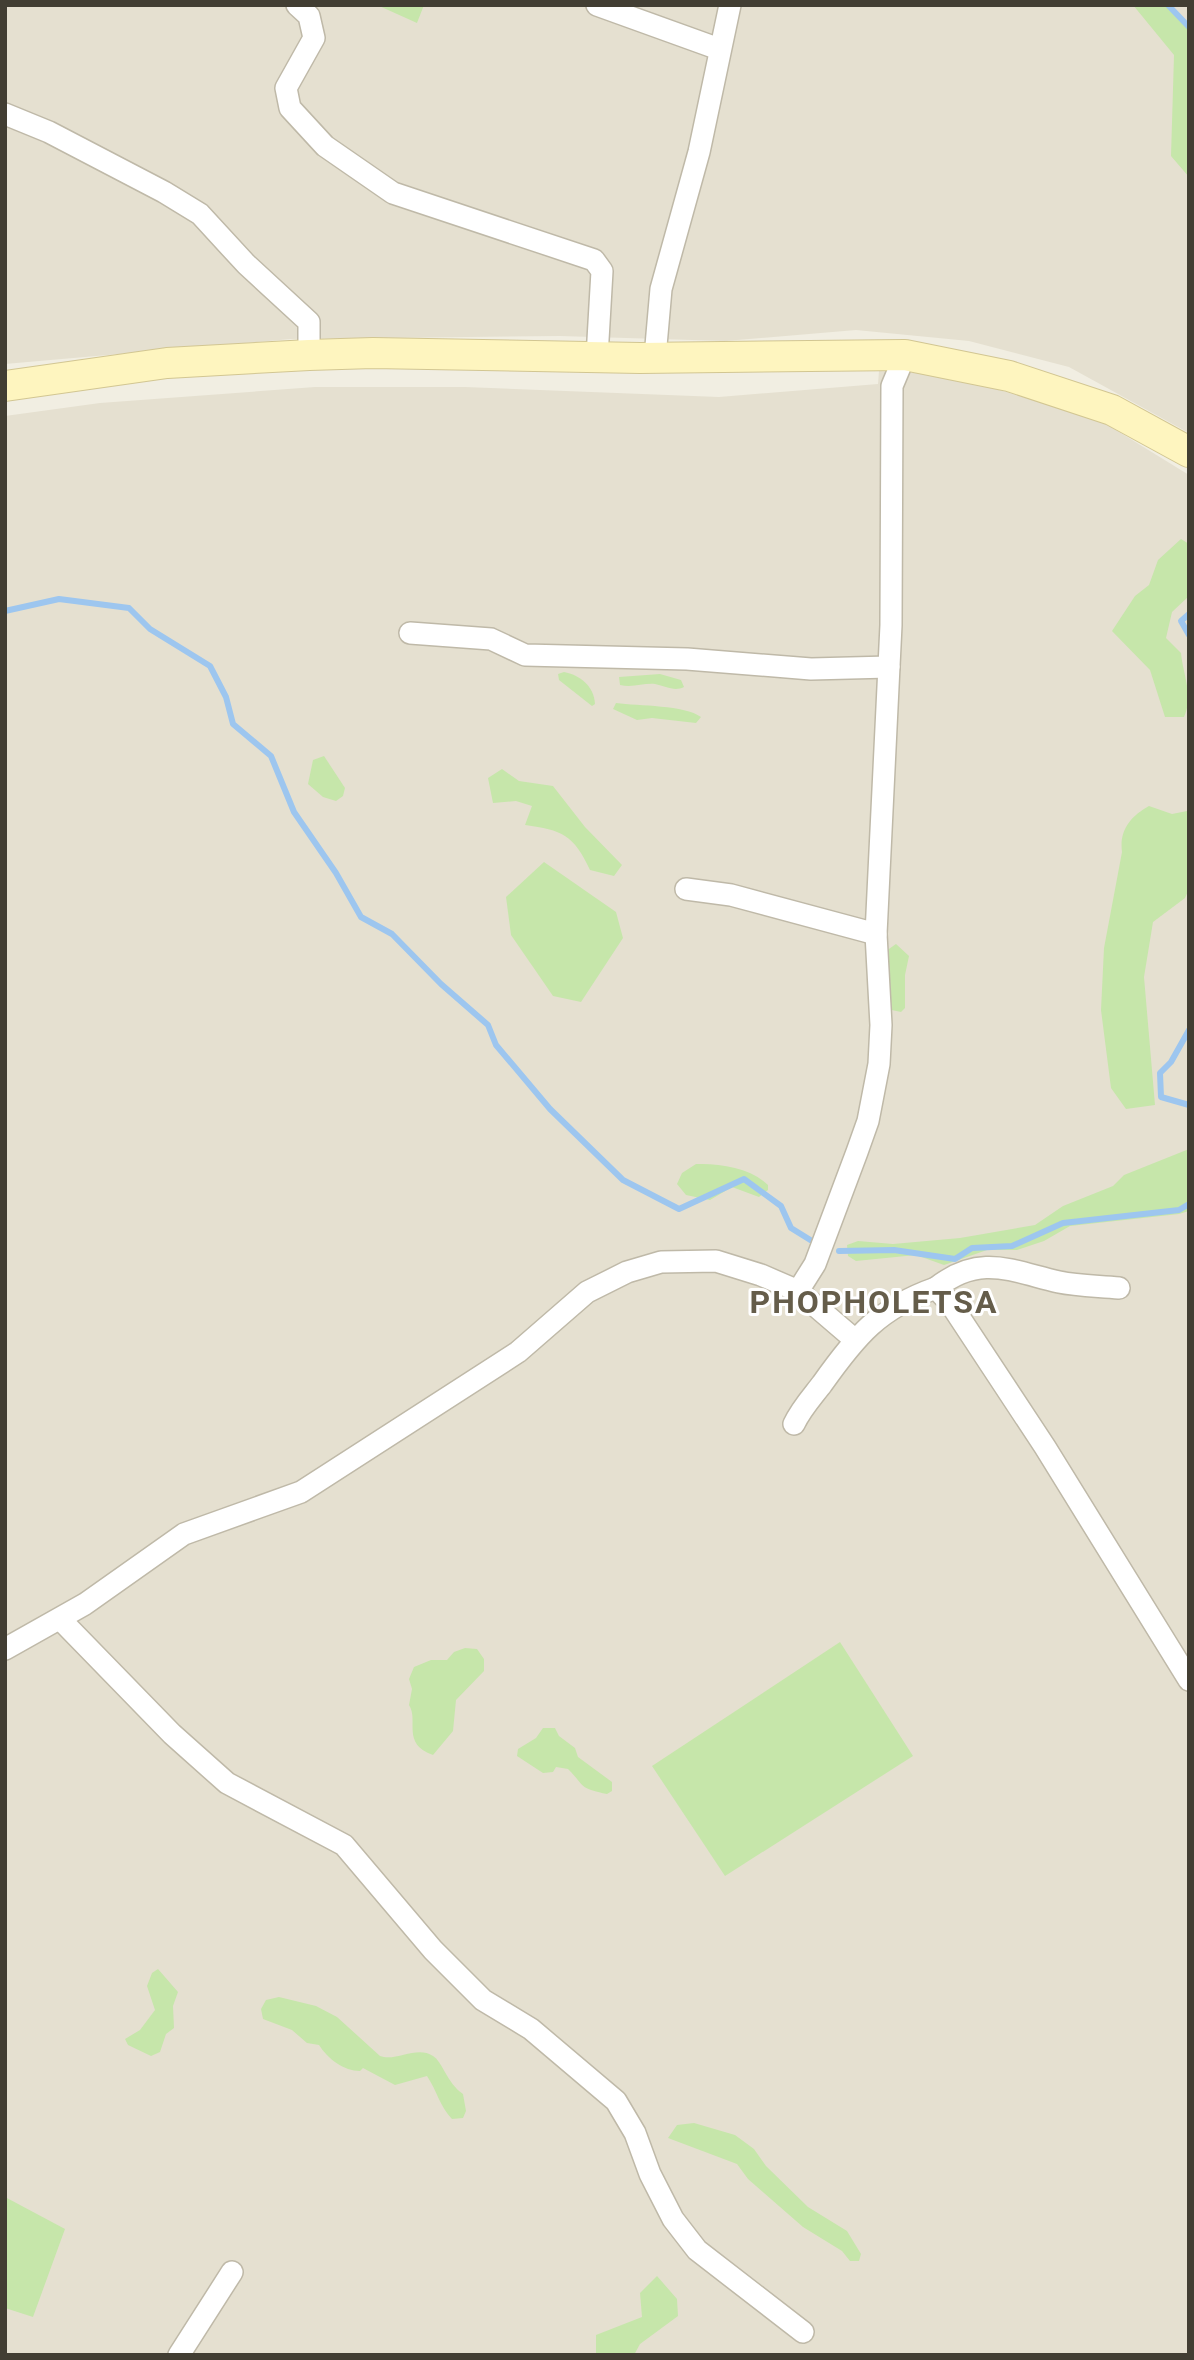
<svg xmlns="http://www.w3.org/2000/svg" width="1194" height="2360" font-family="Roboto,sans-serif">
<rect width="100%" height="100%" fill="#f1eee2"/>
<g fill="#e5e0d0">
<path d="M 5,5 L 1189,5 L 1189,433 L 1069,367 L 969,341 L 856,330 L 725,341 L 560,336 L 291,339 L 5,364 Z"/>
<path d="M 879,371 L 944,374 L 1098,419 L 1189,475 L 1189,2355 L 5,2355 L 5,416 L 100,403 L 315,387 L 465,387 L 719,397 L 878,384 Z"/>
</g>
<g fill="#c6e6aa">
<path d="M 377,5 L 424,5 L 417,23 Z"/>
<path d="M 1133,5 L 1168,5 L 1189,27 L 1189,177 L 1171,156 L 1174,55 Z"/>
<path d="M 1181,539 L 1189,544 L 1189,596 L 1172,612 L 1166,638 L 1181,653 C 1183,675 1194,696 1184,717 L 1165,717 L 1150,670 L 1112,631 L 1135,596 L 1149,585 L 1158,560 Z"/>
<path d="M 564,672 C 580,675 594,686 595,704 L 592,706 L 559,680 L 558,674 Z"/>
<path d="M 660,674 L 681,680 L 684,687 C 674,692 666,686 655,684 C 643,683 633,688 620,685 L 619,677 Z"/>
<path d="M 616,703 C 639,706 685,705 701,717 L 696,723 L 652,718 L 637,720 L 613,709 Z"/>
<path d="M 324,756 L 345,788 L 343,796 L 336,801 L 323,797 L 308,784 L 313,760 Z"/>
<path d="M 502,769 L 519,781 L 553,786 L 585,827 L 622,865 L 614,876 L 590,870 C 574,835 562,830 525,825 L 532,806 L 516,801 L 493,803 L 488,778 Z"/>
<path d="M 1149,806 L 1172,814 L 1187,811 L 1189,806 L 1189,889 L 1185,898 L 1153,922 L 1144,977 L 1155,1105 L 1126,1109 L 1111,1088 L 1101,1010 L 1104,948 L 1122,852 C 1119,830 1131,816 1149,806 Z"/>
<path d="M 544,862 L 616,912 L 623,938 L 581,1002 L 553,996 L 511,935 L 506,897 Z"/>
<path d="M 896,944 L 909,956 L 905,975 L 905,1008 L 901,1012 L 887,1009 L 886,951 Z"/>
<path d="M 1189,1149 L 1189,1211 L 1179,1214 L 1070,1226 L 1044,1241 L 1017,1250 L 987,1250 L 944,1265 L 916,1255 L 856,1261 L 848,1256 L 847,1245 L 858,1241 L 893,1244 L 960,1238 L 1035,1225 L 1063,1206 L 1113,1186 L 1124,1175 Z"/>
<path d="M 696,1164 C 720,1163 751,1168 768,1185 L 768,1190 L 759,1197 L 732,1187 L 710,1200 L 686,1195 L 677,1184 L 682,1173 Z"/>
<path d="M 840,1642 L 913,1756 L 725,1876 L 652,1766 Z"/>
<path d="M 465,1648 L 477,1649 L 484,1659 L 484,1671 L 456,1700 L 453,1731 L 433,1755 C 401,1744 419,1720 409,1705 L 412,1689 L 409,1679 L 414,1667 L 431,1660 L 447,1660 L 454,1652 Z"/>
<path d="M 543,1728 L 555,1728 L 559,1736 L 575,1748 L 578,1757 L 612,1782 L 612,1791 L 607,1794 C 578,1788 586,1787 568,1769 L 556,1767 L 553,1772 L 543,1773 L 517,1756 L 518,1749 L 536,1738 Z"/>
<path d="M 158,1969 L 178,1992 L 173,2006 L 174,2028 L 166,2034 L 160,2052 L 151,2056 L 128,2045 L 125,2039 L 140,2030 L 155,2010 L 147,1986 L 152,1973 Z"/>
<path d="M 279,1997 L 316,2006 L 337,2017 L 380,2056 C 396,2062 417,2045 433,2056 C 442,2061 447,2083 463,2094 L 466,2111 L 463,2118 L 452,2119 C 440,2107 437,2091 427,2076 L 395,2085 L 363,2068 L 360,2071 C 344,2071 328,2059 319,2045 L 307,2043 L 292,2030 L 263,2019 L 261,2009 L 266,2000 Z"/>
<path d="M 694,2123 L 735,2135 L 754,2149 L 766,2166 L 808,2207 L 847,2231 L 861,2254 L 859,2261 L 850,2261 L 842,2251 L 803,2227 L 748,2179 L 737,2164 L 668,2138 L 677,2125 Z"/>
<path d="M 5,2197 L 65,2229 L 33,2317 L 5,2308 Z"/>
<path d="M 657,2276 L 677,2299 L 678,2316 L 640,2344 L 634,2355 L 596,2355 L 596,2335 L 642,2317 L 640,2293 Z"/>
</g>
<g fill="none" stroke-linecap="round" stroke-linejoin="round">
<g stroke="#9dc6ef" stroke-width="6">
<path d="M 1168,5 L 1189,27"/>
<path d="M 5,611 L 59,599 L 129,608 L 150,629 L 210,666 L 226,697 L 233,724 L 271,756 L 294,812 L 336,873 L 361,917 L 392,934 L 441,984 L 488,1025 L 496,1045 L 550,1109 L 623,1180 L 679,1209 L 744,1179 L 781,1206 L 791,1228 L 812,1241"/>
<path d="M 1189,614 L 1181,621 L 1189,635"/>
<path d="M 1189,1030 L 1171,1062 L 1160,1073 L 1161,1097 L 1189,1105"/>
<path d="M 839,1251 L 894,1250 L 955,1259 L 972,1248 L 1012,1246 L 1063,1223 L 1179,1210 L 1189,1204"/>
</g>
<g stroke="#bfb9a8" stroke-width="24">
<g id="street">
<path d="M 297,5 L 309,16 L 314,38 L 286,88 L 290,108 L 325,146 L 393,193 L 594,260 L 602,271 L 597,357"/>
<path d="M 597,5 L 719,49"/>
<path d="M 5,114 L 49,132 L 164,192 L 200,214 L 246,264 L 309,322 L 309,355"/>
<path d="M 655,357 L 661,289 L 699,152 L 730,5"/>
<path d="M 410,633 L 491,639 L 525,655 L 687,659 L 811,669 L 889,667"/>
<path d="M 686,889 L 731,895 L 876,934"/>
<path d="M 936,1288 C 980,1253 1011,1271 1059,1282 C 1078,1286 1099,1286 1119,1288"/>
<path d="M 798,1291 L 815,1264 L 857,1152 L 868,1121 L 879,1064 L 881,1025 L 876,934 L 891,625 L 892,386 L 905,355"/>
<path d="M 794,1424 C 801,1409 812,1397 822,1384 C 856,1336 879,1308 936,1288 L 950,1303 L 1045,1447 L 1189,1680"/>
<path d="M 61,1620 L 172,1734 L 227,1783 L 344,1845 L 433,1950 L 483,2000 L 531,2029 L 616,2101 L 635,2133 L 650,2174 L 673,2219 L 697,2250 L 803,2332"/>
<path d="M 5,1649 L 85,1604 L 184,1534 L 301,1492 L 518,1352 L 587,1292 L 627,1272 L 661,1262 L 716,1261 L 761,1275 L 798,1291 L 854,1339"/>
<path d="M 179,2355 L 232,2272"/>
</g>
</g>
<g stroke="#d2c692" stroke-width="32">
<path id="secondary" d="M 5,386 L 167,363 L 309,355 L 373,353 L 640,358 L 905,355 L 1009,376 L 1112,410 L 1189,452"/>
</g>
<use href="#street" stroke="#fff" stroke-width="21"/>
<use href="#secondary" stroke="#fef5bf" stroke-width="30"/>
</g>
<g text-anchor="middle" stroke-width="6" stroke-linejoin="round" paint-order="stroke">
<g font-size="32" font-weight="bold" letter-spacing="2" fill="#655d4a" stroke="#fff">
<text x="874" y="1313">PHOPHOLETSA</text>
</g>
</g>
<rect width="1194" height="2360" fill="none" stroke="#423e33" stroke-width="14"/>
</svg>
